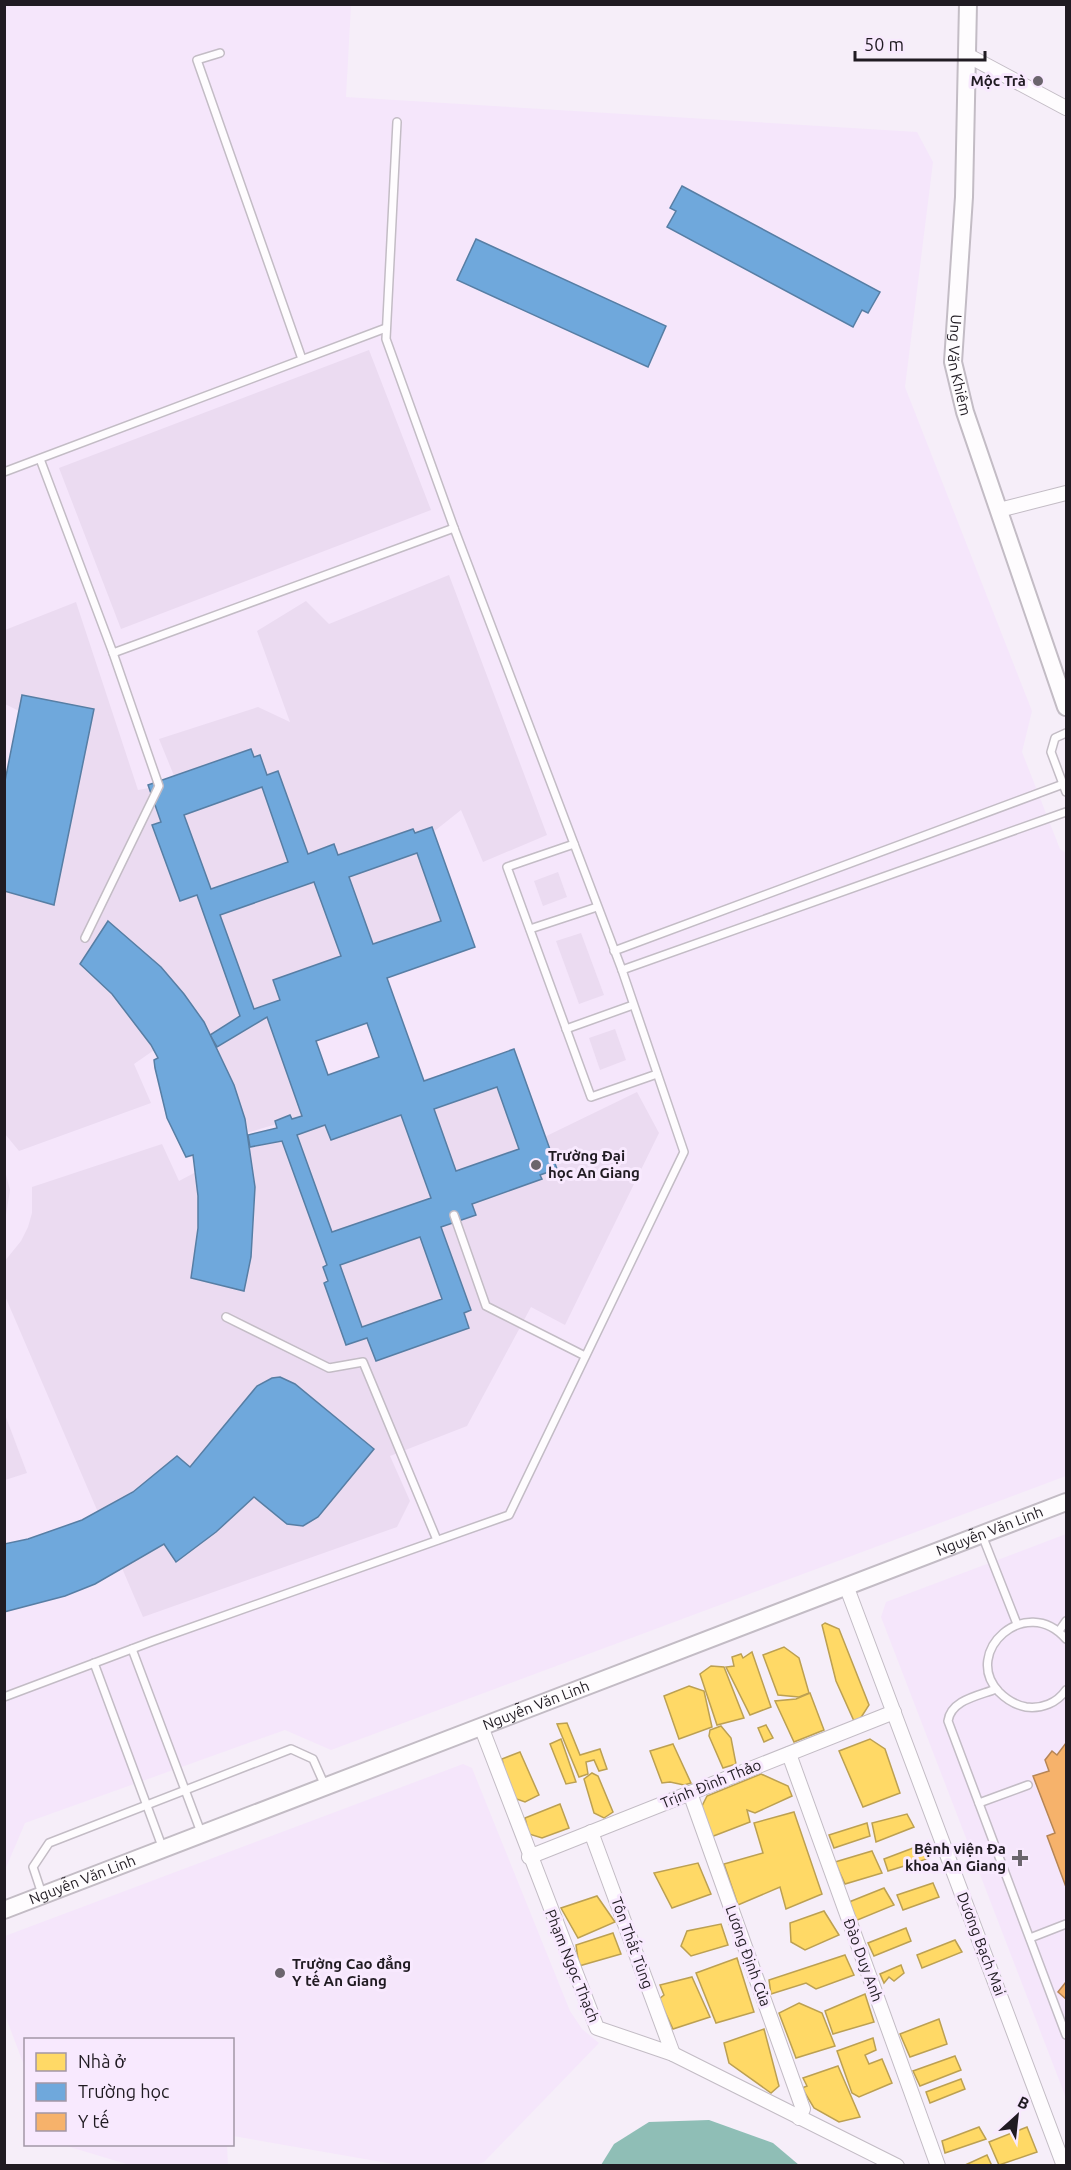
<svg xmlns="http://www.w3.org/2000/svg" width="1071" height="2170" font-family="Ubuntu,sans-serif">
<rect width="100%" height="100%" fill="#f6eef9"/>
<g fill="#f5e6fb">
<path d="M 5,5 L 351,5 L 346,97 L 917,132 L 933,162 L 905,387 L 1032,711 L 1022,752 L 1060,849 L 1066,853 L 1066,1476 L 331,1750 L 285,1730 L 25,1823 L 5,1870 Z"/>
<path d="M 1066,1534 L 1066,2098 L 881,1617 L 886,1602 Z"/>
<path d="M 463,1764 L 472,1768 L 570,2011 L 582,2029 L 599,2043 L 484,2162 L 472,2166 L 399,2165 L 233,2136 L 232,2040 L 26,2040 L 25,2068 L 5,2015 L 5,1936 Z"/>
<path d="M 63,2145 L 227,2145 L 228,2165 L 130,2165 Z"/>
</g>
<g fill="#ebdbf1">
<path d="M 369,350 L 431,510 L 121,629 L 59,468 Z"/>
<path d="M 449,575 L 547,835 L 483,862 L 461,810 L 427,837 L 463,927 L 298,1022 L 323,1105 L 499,1060 L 530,1144 L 637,1092 L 659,1133 L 565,1325 L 531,1307 L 467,1426 L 390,1456 L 410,1501 L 397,1527 L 143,1617 L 5,1296 L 4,1262 L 21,1241 L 28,1227 L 32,1213 L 32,1187 L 162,1144 L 179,1181 L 300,1117 L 233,1137 L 183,1030 L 134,1064 L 151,1103 L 19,1151 L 5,1134 L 5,859 L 27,715 L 5,704 L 5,630 L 76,602 L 138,790 L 177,783 L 159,739 L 258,707 L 290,722 L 257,631 L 306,601 L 329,624 Z"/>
<path d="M 558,872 L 567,897 L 543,906 L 534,881 Z"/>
<path d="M 581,933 L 604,995 L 579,1004 L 556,941 Z"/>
<path d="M 615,1029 L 626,1060 L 600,1070 L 589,1038 Z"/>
<path d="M 5,1171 L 10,1190 L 5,1221 Z"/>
<path d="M 4,1412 L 27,1473 L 5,1480 L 4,1480 Z"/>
</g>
<path fill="#8fbeb6" d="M 709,2120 L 773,2143 L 799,2165 L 601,2165 L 614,2144 L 649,2122 Z"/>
<g fill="#ffd966" stroke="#bca052" stroke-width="1.5">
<path d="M 825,1623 L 839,1629 L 869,1705 L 860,1719 L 854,1721 L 836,1681 L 822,1625 Z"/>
<path d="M 784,1647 L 799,1658 L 809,1693 L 799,1697 L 778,1695 L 763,1655 Z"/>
<path d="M 752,1652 L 771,1707 L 750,1715 L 726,1667 L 734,1666 L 732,1657 L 741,1654 L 743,1658 Z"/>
<path d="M 711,1666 L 724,1667 L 744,1718 L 717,1725 L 700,1674 Z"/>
<path d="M 689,1686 L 704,1691 L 712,1727 L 679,1739 L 664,1696 Z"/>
<path d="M 810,1693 L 824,1730 L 794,1742 L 775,1701 L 796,1699 Z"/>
<path d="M 567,1723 L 580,1755 L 600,1749 L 607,1769 L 599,1771 L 594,1760 L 586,1762 L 588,1774 L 579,1777 L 557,1724 Z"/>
<path d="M 766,1725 L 773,1738 L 764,1742 L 758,1728 Z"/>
<path d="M 721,1726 L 731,1738 L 736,1764 L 723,1768 L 709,1736 L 710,1730 Z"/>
<path d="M 561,1739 L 576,1782 L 566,1784 L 550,1744 Z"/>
<path d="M 870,1739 L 885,1749 L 900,1793 L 863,1807 L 839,1751 Z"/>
<path d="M 673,1744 L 691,1783 L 684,1785 L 670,1782 L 662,1783 L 650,1751 Z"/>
<path d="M 520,1752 L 539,1795 L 525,1802 L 511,1797 L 502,1759 Z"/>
<path d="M 592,1773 L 598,1776 L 613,1812 L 604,1818 L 594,1813 L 584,1779 Z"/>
<path d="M 761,1774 L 788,1786 L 792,1796 L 755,1813 L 747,1810 L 750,1822 L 711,1837 L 699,1812 L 707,1796 Z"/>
<path d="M 560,1804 L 569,1828 L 542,1838 L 529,1834 L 525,1818 Z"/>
<path d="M 794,1812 L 822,1894 L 786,1909 L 780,1887 L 738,1905 L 724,1864 L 763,1853 L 754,1823 Z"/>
<path d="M 907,1814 L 914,1827 L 876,1842 L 872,1823 Z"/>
<path d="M 867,1823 L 870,1836 L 834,1848 L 829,1835 Z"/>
<path d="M 921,1845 L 927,1859 L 888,1871 L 884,1859 Z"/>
<path d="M 872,1851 L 882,1873 L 845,1884 L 835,1862 Z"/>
<path d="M 698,1863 L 711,1894 L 672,1908 L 654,1873 Z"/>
<path d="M 933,1883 L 939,1897 L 903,1910 L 897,1895 Z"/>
<path d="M 884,1888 L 894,1905 L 855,1921 L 849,1902 Z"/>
<path d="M 597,1896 L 615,1922 L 578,1938 L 561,1908 Z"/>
<path d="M 824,1911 L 839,1935 L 805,1950 L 791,1942 L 790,1923 Z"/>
<path d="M 721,1924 L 728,1945 L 691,1956 L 681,1946 L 687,1931 Z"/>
<path d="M 906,1928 L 911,1941 L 874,1956 L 868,1943 Z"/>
<path d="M 613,1933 L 621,1954 L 579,1966 L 576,1945 Z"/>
<path d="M 955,1940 L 962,1952 L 922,1968 L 917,1955 Z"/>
<path d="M 845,1955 L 854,1975 L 816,1989 L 806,1983 L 771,1994 L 769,1980 Z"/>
<path d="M 737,1958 L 754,2012 L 716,2023 L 696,1973 Z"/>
<path d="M 901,1965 L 904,1973 L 894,1981 L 889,1977 L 884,1983 L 880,1974 Z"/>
<path d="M 692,1977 L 710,2017 L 673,2029 L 659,1999 L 664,1995 L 660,1985 Z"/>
<path d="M 865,1994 L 874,2022 L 833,2034 L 825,2011 Z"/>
<path d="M 799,2003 L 822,2013 L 835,2046 L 796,2058 L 779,2013 Z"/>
<path d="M 939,2019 L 947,2044 L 910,2057 L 900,2034 Z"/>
<path d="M 764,2029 L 779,2086 L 771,2093 L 729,2063 L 724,2043 Z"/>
<path d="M 873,2038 L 876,2050 L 865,2055 L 869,2064 L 882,2059 L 892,2083 L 859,2097 L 852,2093 L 837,2051 Z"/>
<path d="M 955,2056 L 961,2070 L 920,2086 L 913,2071 Z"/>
<path d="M 838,2066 L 860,2117 L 839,2122 L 814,2108 L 802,2088 L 807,2086 L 803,2078 Z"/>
<path d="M 961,2079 L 965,2089 L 930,2103 L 926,2092 Z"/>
<path d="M 979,2127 L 986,2139 L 945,2153 L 942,2141 Z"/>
<path d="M 1027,2127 L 1037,2152 L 999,2165 L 989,2142 Z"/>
<path d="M 987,2155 L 992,2166 L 963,2166 Z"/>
</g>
<g fill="#6fa8dc" stroke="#577ea4" stroke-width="1.5" fill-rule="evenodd">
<path d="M 682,186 L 880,292 L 868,313 L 862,310 L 853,327 L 667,227 L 676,211 L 670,208 Z"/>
<path d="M 476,239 L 666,326 L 648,367 L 457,280 Z"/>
<path d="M 22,695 L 94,709 L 54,905 L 4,891 L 4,786 Z"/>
<path d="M 251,749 L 254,757 L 260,755 L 267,775 L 278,771 L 308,854 L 334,844 L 338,855 L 413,829 L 415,833 L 432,827 L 475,947 L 387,978 L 424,1081 L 514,1049 L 557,1169 L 540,1175 L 542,1179 L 472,1204 L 476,1215 L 441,1227 L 471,1310 L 464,1313 L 469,1328 L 376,1361 L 367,1338 L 346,1345 L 324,1283 L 328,1281 L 323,1267 L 327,1265 L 282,1141 L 250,1147 L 248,1135 L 277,1128 L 275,1121 L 290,1115 L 292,1119 L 302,1116 L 267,1017 L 217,1047 L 210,1035 L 240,1016 L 197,895 L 180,901 L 152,825 L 161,822 L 148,785 ZM 262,787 L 288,862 L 211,889 L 184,815 ZM 417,853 L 441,921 L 373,944 L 349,877 ZM 314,882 L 341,956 L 273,980 L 280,1000 L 254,1009 L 220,915 ZM 367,1023 L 379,1057 L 328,1075 L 316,1041 ZM 497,1087 L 519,1149 L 456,1171 L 434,1109 ZM 401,1115 L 431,1198 L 332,1232 L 297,1135 L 325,1125 L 331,1140 ZM 420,1237 L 442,1299 L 362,1327 L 340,1265 Z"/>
<path d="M 108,921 L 161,967 L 184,994 L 204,1022 L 234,1085 L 245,1119 L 255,1187 L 251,1257 L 244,1291 L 191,1278 L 198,1228 L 198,1196 L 193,1155 L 186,1157 L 167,1118 L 155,1068 L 154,1060 L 158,1058 L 151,1045 L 112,994 L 80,964 Z"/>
<path d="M 280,1377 L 295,1384 L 374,1449 L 318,1517 L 303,1526 L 287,1524 L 254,1497 L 216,1532 L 176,1562 L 164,1544 L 95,1584 L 65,1596 L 4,1612 L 4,1544 L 28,1539 L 82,1520 L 133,1492 L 177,1456 L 190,1467 L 257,1386 L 272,1378 Z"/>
</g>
<g fill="#f6b26b" stroke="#b68555" stroke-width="1.5">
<path d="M 1066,1743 L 1066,1887 L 1047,1836 L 1055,1833 L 1033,1776 L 1049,1771 L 1045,1760 L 1052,1751 L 1057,1755 Z"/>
<path d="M 1066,1982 L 1066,1999 L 1058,1992 Z"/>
</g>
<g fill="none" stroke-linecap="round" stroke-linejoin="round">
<g stroke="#c3bcc5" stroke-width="10">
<g id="service">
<path d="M 220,53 L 197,60 L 302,359"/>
<path d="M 40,459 L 113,653 L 454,528"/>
<path d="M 4,472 L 386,328"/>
<path d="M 1066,733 L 1055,738 L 1051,752 L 1066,792"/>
<path d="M 574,844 L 507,867 L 591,1097 L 657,1074"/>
<path d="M 530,929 L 597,907"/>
<path d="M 85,938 L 159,786 L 113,653"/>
<path d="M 614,951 L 1066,783"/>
<path d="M 622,970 L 1066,812"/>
<path d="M 566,1029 L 633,1005"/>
<path d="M 454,1215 L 486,1306 L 585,1356"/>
<path d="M 226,1317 L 329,1368 L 363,1362 L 437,1540"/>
<path d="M 982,1535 L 1017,1624"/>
<path d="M 1059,1631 L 1066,1621"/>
<path d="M 1066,1639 C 1026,1593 961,1652 999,1692 C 1007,1700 1015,1705 1026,1707 C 1042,1709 1057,1703 1066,1690"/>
<path d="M 132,1649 L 202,1835"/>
<path d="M 94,1663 L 163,1849"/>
<path d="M 996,1689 C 978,1696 951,1700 948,1721 L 1066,2035"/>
<path d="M 4,1697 L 153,1641 L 509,1515 L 684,1152 L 622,970 L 454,528 L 386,339 L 397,122"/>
<path d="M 979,1803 L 1028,1785"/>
<path d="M 42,1894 L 33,1867 L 49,1843 L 291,1749 L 313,1759 L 325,1786"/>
<path d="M 1030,1938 L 1066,1924"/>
</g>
</g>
<g stroke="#c3bcc5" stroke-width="16">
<g id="minor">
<path d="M 967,55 L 1066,108"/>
<path d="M 999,510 L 1066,493"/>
<path d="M 847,1588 L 1064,2166"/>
<path d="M 482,1729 L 597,2028 L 673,2054 L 897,2166"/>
<path d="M 789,1754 L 938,2166"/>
<path d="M 690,1793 L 803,2109 L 799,2118"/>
<path d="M 591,1832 L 673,2054"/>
<path d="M 529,1857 L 894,1712"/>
</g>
</g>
<g stroke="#c3bcc5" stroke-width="20">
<g id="tertiary">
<path id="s1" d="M 968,4 L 964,197 L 953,362 L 965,412 L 1066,707"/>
<path id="s2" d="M 4,1910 L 1066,1502"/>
</g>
</g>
<use href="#service" stroke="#fefcfe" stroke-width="7"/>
<use href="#minor" stroke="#fefcfe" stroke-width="14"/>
<use href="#tertiary" stroke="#fefcfe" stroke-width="16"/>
</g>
<g fill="#6b656d" stroke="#f8e9fe" stroke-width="2">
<circle cx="1038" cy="81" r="6"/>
<circle cx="536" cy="1165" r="6"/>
<path d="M1017 1849h6v6h6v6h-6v6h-6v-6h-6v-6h6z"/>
<circle cx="280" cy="1973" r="6"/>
</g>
<g text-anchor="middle" stroke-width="6" stroke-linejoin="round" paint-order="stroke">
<g font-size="15" font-weight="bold" fill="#201b22" stroke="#f8e9fe" text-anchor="end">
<text x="1026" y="86">Mộc Trà</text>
<text x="548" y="1161" text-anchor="start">Trường Đại<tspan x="548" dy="17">học An Giang</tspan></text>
<text x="1006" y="1854">Bệnh viện Đa<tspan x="1006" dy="17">khoa An Giang</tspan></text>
<text x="292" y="1969" text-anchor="start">Trường Cao đẳng<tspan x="292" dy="17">Y tế An Giang</tspan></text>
</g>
<g font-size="15" fill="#201b22" stroke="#f8e9fe">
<text dy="5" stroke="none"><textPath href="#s1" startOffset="362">Ung Văn Khiêm</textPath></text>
<text dy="5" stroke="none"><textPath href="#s2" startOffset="1056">Nguyễn Văn Linh</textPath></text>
<text dy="5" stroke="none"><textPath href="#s2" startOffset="570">Nguyễn Văn Linh</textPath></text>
<text transform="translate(711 1784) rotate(-22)" y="5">Trịnh Đình Thảo</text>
<text dy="5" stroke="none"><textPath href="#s2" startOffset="84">Nguyễn Văn Linh</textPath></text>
<text transform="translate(632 1943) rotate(70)" y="5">Tôn Thất Tùng</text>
<text transform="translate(981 1944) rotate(69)" y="5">Dương Bạch Mai</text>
<text transform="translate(748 1956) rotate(70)" y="5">Lương Định Của</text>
<text transform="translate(863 1960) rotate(70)" y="5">Đào Duy Anh</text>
<text transform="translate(572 1966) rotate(68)" y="5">Phạm Ngọc Thạch</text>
</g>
</g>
<rect width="1071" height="2170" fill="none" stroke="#201b22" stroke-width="12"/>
<rect x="24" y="2038" width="210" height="108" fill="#f8e9fe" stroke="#a297a6" stroke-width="1.5"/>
<rect x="36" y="2053" width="30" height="18" fill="#ffd966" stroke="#a297a6" stroke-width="1.5"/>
<text x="78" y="2068" font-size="18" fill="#201b22">Nhà ở</text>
<rect x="36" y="2083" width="30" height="18" fill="#6fa8dc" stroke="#a297a6" stroke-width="1.5"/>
<text x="78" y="2098" font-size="18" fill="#201b22">Trường học</text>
<rect x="36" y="2113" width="30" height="18" fill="#f6b26b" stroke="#a297a6" stroke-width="1.5"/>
<text x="78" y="2128" font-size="18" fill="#201b22">Y tế</text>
<g transform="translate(1017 2116) rotate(27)" stroke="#f8e9fe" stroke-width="4.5" paint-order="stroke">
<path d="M0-4.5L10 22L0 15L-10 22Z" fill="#201b22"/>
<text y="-9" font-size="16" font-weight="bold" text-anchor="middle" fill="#201b22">B</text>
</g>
<path d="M855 51v9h130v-9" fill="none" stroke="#201b22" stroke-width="3"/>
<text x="864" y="51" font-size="18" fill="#201b22" stroke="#f8e9fe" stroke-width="4.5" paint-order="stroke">50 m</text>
</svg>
